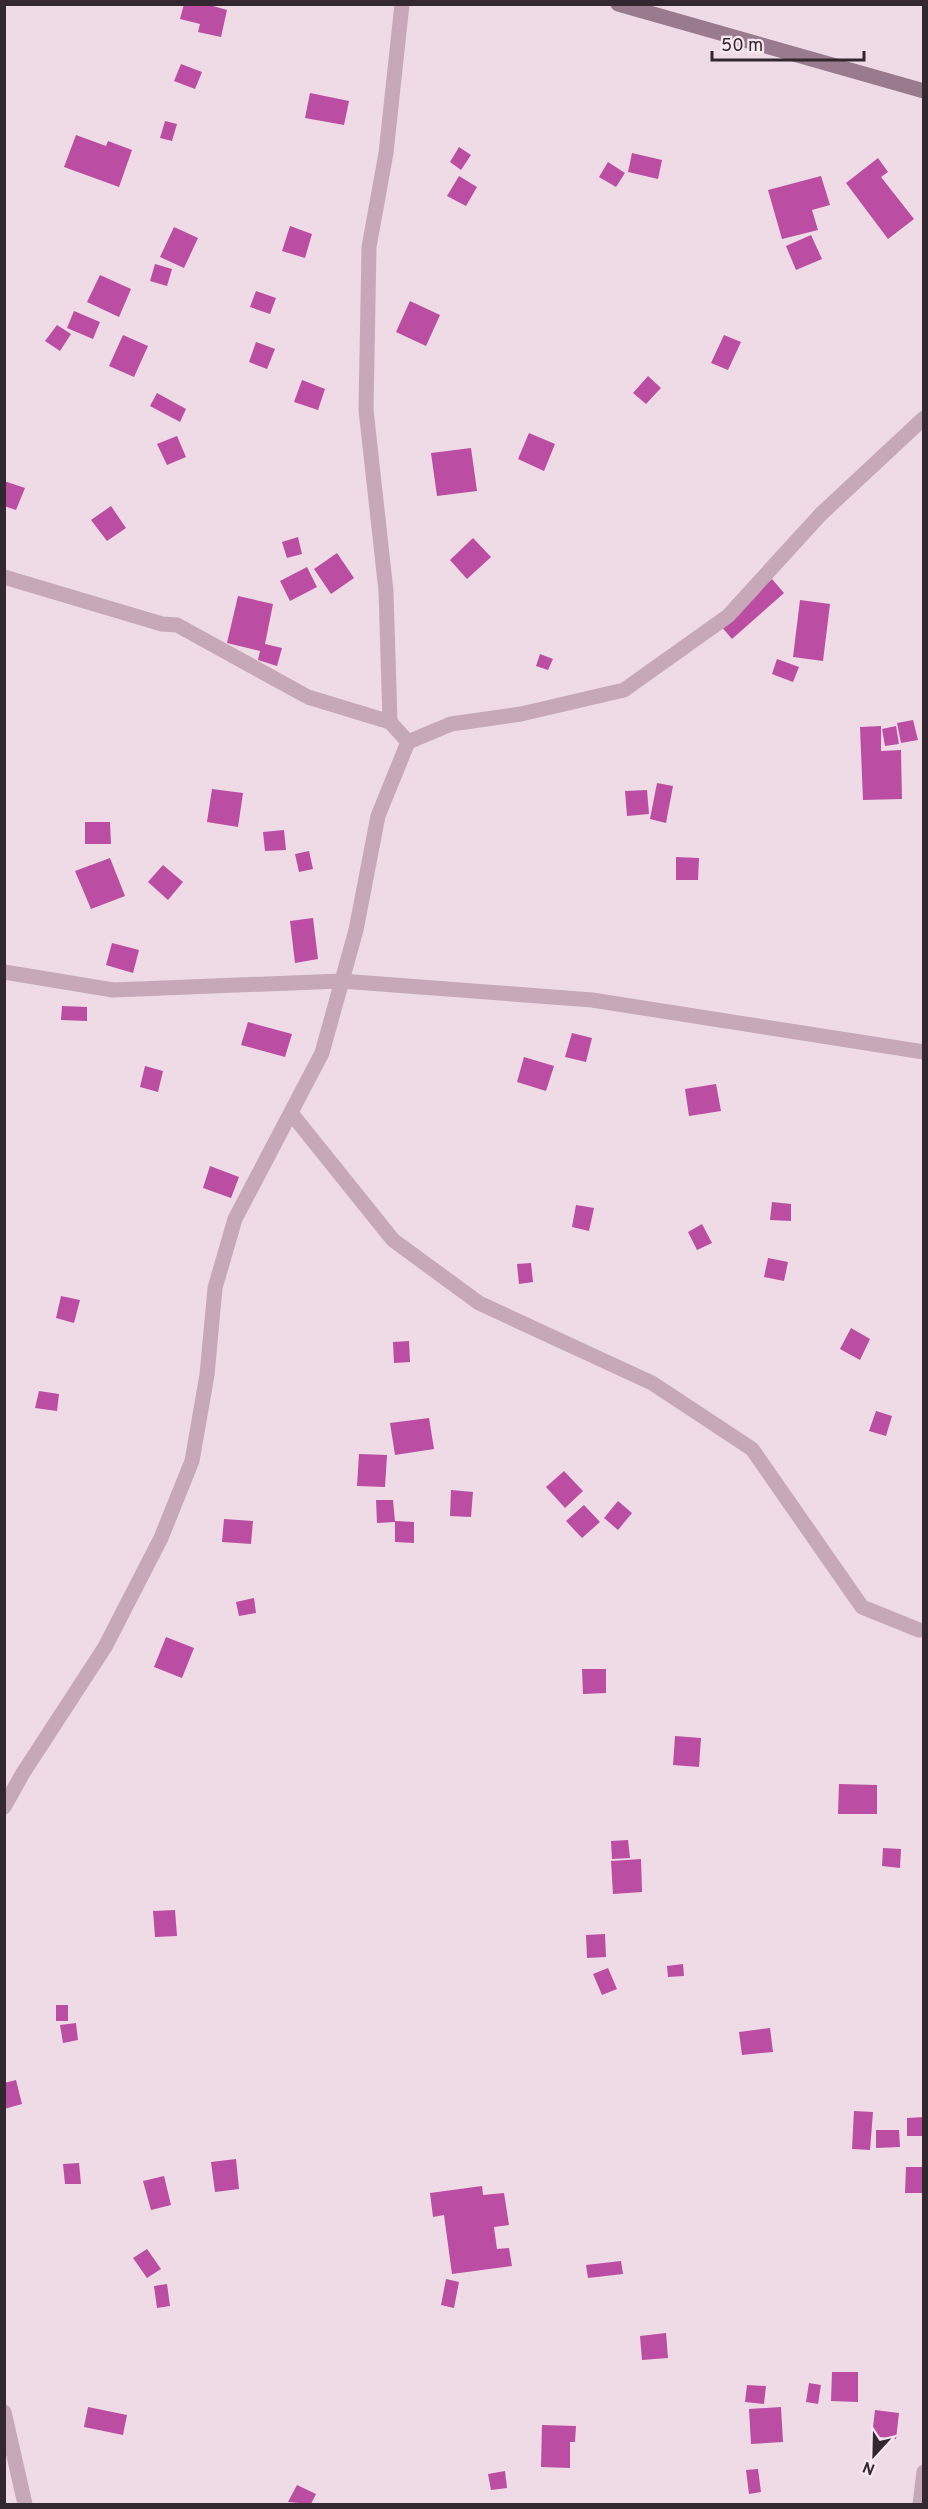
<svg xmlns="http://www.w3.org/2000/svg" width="928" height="2509" font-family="Overpass,sans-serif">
<rect width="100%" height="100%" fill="#efdbe5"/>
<g fill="#bb4da3">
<path d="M 184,4 L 206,4 L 227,10 L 221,37 L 198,32 L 200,24 L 180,19 Z"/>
<path d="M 181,64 L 202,72 L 195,89 L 174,81 Z"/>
<path d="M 310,93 L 349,101 L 344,125 L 305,118 Z"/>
<path d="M 165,121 L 177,124 L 172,141 L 160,138 Z"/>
<path d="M 76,135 L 106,146 L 108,141 L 132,150 L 119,187 L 64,167 Z"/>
<path d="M 459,147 L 471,155 L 461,170 L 450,162 Z"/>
<path d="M 632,153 L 662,160 L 658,179 L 628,172 Z"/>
<path d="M 878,158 L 888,172 L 881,177 L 914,219 L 888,239 L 846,183 Z"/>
<path d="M 608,162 L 625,173 L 616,187 L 599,177 Z"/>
<path d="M 459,176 L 477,187 L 466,206 L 447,196 Z"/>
<path d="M 821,176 L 830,205 L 812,210 L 818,230 L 782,239 L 768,190 Z"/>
<path d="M 290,226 L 312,234 L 305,258 L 282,251 Z"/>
<path d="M 174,227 L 198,238 L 184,268 L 160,257 Z"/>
<path d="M 811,235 L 822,259 L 796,270 L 786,246 Z"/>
<path d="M 155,264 L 172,269 L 167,286 L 150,281 Z"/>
<path d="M 100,275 L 131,289 L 119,317 L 87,302 Z"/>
<path d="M 256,291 L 276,298 L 270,314 L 250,307 Z"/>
<path d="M 410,301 L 440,315 L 426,346 L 396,332 Z"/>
<path d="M 74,311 L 100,322 L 93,339 L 67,328 Z"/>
<path d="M 57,325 L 71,334 L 60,351 L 45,341 Z"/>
<path d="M 123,335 L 148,346 L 134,377 L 109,366 Z"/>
<path d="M 724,335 L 741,342 L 728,370 L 711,363 Z"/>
<path d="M 256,342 L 275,349 L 267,369 L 249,362 Z"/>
<path d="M 648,376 L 661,388 L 646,404 L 633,393 Z"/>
<path d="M 302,380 L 325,389 L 318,410 L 294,402 Z"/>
<path d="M 157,393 L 186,409 L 180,422 L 150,406 Z"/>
<path d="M 529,433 L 555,444 L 544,471 L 518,459 Z"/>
<path d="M 177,436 L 186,457 L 167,465 L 157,444 Z"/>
<path d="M 471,448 L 477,491 L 437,496 L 431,453 Z"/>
<path d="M 4,481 L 25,488 L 16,510 L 4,506 Z"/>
<path d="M 111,506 L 126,528 L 107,541 L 91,520 Z"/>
<path d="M 298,537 L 302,554 L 287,558 L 282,542 Z"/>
<path d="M 473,538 L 491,557 L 467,579 L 450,560 Z"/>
<path d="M 337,553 L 354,578 L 331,594 L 314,569 Z"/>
<path d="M 307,567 L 317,587 L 290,601 L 280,581 Z"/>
<path d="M 772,579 L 784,593 L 732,639 L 720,625 Z"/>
<path d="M 238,596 L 273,604 L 265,644 L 282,648 L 277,666 L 258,660 L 260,651 L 227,643 Z"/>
<path d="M 800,600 L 830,604 L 823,661 L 793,657 Z"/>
<path d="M 540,654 L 553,659 L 548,670 L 536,666 Z"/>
<path d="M 777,659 L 799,667 L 793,682 L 772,674 Z"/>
<path d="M 913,720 L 918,740 L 901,743 L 897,723 Z"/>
<path d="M 881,726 L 881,751 L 901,750 L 902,799 L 863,800 L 860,727 Z"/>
<path d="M 896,726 L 899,744 L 885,746 L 882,729 Z"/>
<path d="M 657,783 L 673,786 L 666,823 L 650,819 Z"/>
<path d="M 212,789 L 243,793 L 238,827 L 207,822 Z"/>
<path d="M 647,790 L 649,814 L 627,816 L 625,791 Z"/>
<path d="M 85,822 L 110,822 L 111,844 L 85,844 Z"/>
<path d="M 284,830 L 286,850 L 265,851 L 263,832 Z"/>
<path d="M 309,851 L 313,869 L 299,872 L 295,854 Z"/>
<path d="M 676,857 L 699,858 L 698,880 L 676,880 Z"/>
<path d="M 110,858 L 125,896 L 91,909 L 75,871 Z"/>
<path d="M 163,865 L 183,882 L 168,900 L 148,882 Z"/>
<path d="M 313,918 L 318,959 L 295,963 L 290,921 Z"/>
<path d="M 112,943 L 139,950 L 133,973 L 106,965 Z"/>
<path d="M 62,1006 L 87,1007 L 87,1021 L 61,1020 Z"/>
<path d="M 248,1022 L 292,1034 L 285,1057 L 241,1045 Z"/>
<path d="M 572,1033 L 592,1038 L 586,1062 L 565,1057 Z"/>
<path d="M 524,1057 L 554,1066 L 546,1091 L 517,1082 Z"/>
<path d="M 145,1066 L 163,1071 L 158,1092 L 140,1087 Z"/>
<path d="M 716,1084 L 721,1111 L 689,1116 L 685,1089 Z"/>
<path d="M 210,1166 L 239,1177 L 231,1198 L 203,1188 Z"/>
<path d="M 772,1202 L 791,1204 L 791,1221 L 770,1220 Z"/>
<path d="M 576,1205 L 594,1208 L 589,1231 L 572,1227 Z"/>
<path d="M 702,1224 L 712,1243 L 697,1250 L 688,1232 Z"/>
<path d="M 768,1258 L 788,1262 L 784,1281 L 764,1277 Z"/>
<path d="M 531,1263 L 533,1282 L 519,1284 L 517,1264 Z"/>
<path d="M 61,1296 L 80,1300 L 74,1323 L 56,1318 Z"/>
<path d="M 851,1328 L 870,1339 L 860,1360 L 840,1349 Z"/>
<path d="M 409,1341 L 410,1362 L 394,1363 L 393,1342 Z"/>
<path d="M 39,1391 L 59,1394 L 57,1411 L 35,1408 Z"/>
<path d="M 876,1411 L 892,1416 L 886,1436 L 869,1431 Z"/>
<path d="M 429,1418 L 434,1449 L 395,1455 L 390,1423 Z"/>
<path d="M 359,1454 L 387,1455 L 385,1487 L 357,1486 Z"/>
<path d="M 564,1471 L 583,1491 L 565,1508 L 546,1487 Z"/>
<path d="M 451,1490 L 473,1492 L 471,1517 L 450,1516 Z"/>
<path d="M 376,1500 L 393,1500 L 395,1522 L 377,1523 Z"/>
<path d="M 618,1501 L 632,1513 L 618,1530 L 604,1518 Z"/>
<path d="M 584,1505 L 600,1522 L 582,1538 L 566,1521 Z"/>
<path d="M 224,1519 L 253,1521 L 251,1544 L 222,1542 Z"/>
<path d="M 395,1521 L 414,1522 L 414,1543 L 395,1542 Z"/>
<path d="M 254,1598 L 256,1613 L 239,1616 L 236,1602 Z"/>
<path d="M 166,1637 L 194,1648 L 182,1678 L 154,1667 Z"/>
<path d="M 582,1669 L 606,1669 L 606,1693 L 583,1694 Z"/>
<path d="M 675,1736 L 701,1738 L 699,1767 L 673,1765 Z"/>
<path d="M 839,1784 L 877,1785 L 877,1814 L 838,1814 Z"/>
<path d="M 628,1840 L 630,1858 L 612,1859 L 611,1841 Z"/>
<path d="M 883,1848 L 901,1849 L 900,1868 L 882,1866 Z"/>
<path d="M 641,1859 L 642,1892 L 613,1894 L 611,1861 Z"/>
<path d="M 175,1910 L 177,1936 L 155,1937 L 153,1911 Z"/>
<path d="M 605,1934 L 606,1957 L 587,1958 L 586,1935 Z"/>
<path d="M 683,1964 L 684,1976 L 668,1977 L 667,1966 Z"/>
<path d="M 608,1968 L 617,1989 L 602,1995 L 593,1974 Z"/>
<rect x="56" y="2005" width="12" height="16"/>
<path d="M 76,2023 L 78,2040 L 63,2043 L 60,2025 Z"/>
<path d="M 770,2028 L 773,2052 L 742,2055 L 739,2032 Z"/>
<path d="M 16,2080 L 22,2104 L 4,2109 L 4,2083 Z"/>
<path d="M 854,2111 L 873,2112 L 870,2150 L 852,2149 Z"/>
<path d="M 924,2117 L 924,2136 L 907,2136 L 907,2118 Z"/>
<path d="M 876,2130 L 899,2130 L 900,2147 L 876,2148 Z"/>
<path d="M 236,2159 L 239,2189 L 215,2192 L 211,2162 Z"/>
<path d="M 79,2163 L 81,2184 L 65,2184 L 63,2164 Z"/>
<path d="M 906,2167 L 924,2167 L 924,2193 L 905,2193 Z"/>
<path d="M 164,2176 L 171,2205 L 151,2210 L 143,2181 Z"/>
<path d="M 482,2186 L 483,2195 L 504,2193 L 509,2225 L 494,2227 L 497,2249 L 509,2248 L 512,2266 L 452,2274 L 444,2215 L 433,2217 L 430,2193 Z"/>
<path d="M 147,2249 L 161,2269 L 147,2278 L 133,2258 Z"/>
<path d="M 621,2261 L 623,2274 L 588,2278 L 586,2265 Z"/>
<path d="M 446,2279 L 459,2282 L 454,2308 L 441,2305 Z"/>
<path d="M 167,2284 L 170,2306 L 157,2308 L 154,2286 Z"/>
<path d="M 666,2333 L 668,2358 L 642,2360 L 640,2336 Z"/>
<path d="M 832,2372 L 858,2372 L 858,2402 L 831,2401 Z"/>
<path d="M 809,2383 L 821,2385 L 818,2404 L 806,2402 Z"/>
<path d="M 747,2385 L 766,2386 L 764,2404 L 745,2402 Z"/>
<path d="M 88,2407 L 127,2415 L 123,2435 L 84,2427 Z"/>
<path d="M 781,2407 L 783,2442 L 751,2444 L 749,2409 Z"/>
<path d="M 875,2410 L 899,2413 L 896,2439 L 872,2436 Z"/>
<path d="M 542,2425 L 576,2426 L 575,2442 L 570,2442 L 570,2468 L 541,2467 Z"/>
<path d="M 758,2469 L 761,2492 L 749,2494 L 746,2470 Z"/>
<path d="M 505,2471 L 507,2488 L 491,2490 L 488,2474 Z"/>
<path d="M 297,2485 L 316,2494 L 311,2504 L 288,2502 Z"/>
</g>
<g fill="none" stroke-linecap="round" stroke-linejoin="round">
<g stroke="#c6a8b9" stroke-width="15">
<path d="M 4,577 L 162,624 L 177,625 L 308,697 L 390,722 L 408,742"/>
<path d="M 390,722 L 386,591 L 366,410 L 369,247 L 386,153 L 402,4"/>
<path d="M 4,972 L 113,990 L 341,981 L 592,1000 L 924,1052"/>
<path d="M 291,1113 L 393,1240 L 479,1303 L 652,1383 L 752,1449 L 862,1607 L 919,1630"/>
<path d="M 4,1807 L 23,1773 L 105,1647 L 161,1538 L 192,1461 L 207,1375 L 215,1288 L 235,1219 L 322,1053 L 356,930 L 378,816 L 408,742 L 451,724 L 521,714 L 624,690 L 728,616 L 821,514 L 924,418"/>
<path d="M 4,2412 L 25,2504"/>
<path d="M 920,2504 L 924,2472"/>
</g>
<path stroke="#997a8f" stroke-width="15" d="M 618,4 L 924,91"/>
</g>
<rect width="928" height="2509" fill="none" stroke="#342830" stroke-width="12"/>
<g transform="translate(874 2455) rotate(202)" stroke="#f7e7ef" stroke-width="4.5" paint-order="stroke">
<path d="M0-4.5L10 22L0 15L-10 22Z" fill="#342830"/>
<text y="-9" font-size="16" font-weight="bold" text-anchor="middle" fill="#342830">N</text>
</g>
<path d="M712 51v9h152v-9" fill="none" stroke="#342830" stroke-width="3"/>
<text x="721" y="51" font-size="18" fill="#342830" stroke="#f7e7ef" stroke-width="4.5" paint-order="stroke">50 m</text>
</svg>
